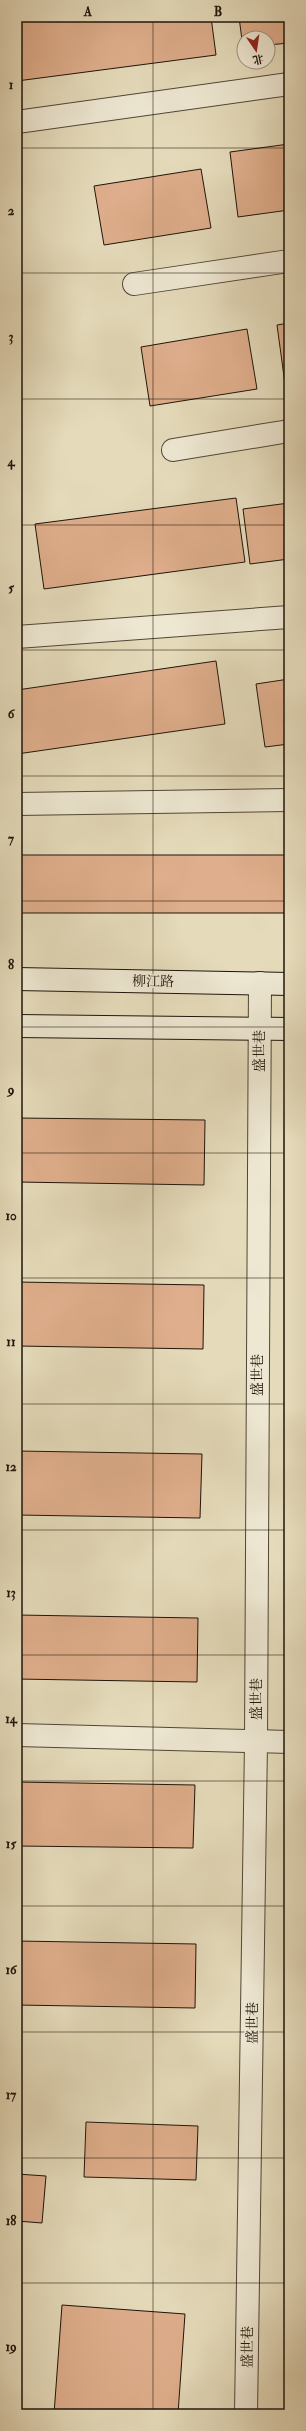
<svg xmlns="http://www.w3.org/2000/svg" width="306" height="2431" font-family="'IM FELL Double Pica','Noto Serif SC',serif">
<rect width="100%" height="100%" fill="#e5dbbb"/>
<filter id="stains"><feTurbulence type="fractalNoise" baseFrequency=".005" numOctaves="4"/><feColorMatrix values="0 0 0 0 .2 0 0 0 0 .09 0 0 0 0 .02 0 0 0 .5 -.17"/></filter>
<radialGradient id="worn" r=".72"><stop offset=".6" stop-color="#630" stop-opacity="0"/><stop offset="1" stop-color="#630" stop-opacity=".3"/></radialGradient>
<g fill="#dfae8c" stroke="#1e140a">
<path d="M 35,17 L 211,17 L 216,55 L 17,81 L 17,19 Z"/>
<path d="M 239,17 L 289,17 L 289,43 L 268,45 L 268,38 L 244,38 L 243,48 Z"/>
<path d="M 289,144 L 289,210 L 238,217 L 230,152 Z"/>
<path d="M 201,169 L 211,228 L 104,245 L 94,186 Z"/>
<path d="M 289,323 L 289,384 L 285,384 L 277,325 Z"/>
<path d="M 247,329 L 257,389 L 150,406 L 141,347 Z"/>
<path d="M 236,498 L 245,562 L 44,589 L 35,524 Z"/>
<path d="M 289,503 L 289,559 L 250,564 L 243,509 Z"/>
<path d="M 216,661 L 225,724 L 17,754 L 17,690 Z"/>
<path d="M 289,679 L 289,744 L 265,747 L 256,684 Z"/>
<rect x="17" y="855" width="272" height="58"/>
<path d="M 17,1118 L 205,1120 L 204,1185 L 17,1182 Z"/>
<path d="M 17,1282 L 204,1285 L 203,1349 L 17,1346 Z"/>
<path d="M 17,1451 L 202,1454 L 200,1518 L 17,1515 Z"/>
<path d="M 17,1615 L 198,1618 L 197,1682 L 17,1679 Z"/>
<path d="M 17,1782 L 195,1785 L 193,1848 L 17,1846 Z"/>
<path d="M 17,1941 L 196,1944 L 195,2008 L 17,2005 Z"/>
<path d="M 86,2122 L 198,2126 L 196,2180 L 84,2177 Z"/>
<path d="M 17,2174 L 46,2176 L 42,2223 L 17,2221 Z"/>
<path d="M 62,2305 L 185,2314 L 178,2414 L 54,2414 Z"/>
</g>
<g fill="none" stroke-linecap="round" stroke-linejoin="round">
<g stroke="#504636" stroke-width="24">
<g id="street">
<path d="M 17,122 L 289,84"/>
<path d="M 134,284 L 289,261"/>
<path d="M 173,450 L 289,431"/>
<path d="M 17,637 L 289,617"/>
<path d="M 17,804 L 289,800"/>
<path d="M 17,1735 L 289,1742"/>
<path d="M 246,2414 L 256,1742 L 260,983"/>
</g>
</g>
<g stroke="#1e140a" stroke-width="24">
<g id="secondary">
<path d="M 17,979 L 289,984"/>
<path d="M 17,1026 L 289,1029"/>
</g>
</g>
<use href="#street" stroke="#eee8d3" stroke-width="22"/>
<use href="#secondary" stroke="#eee8d3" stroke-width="22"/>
</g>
<path fill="none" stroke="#1e140a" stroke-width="1" stroke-opacity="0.55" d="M 153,17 L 153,2414M 17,148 L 289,148M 17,273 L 289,273M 17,399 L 289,399M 17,525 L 289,525M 17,650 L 289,650M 17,776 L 289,776M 17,901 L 289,901M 17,1027 L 289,1027M 17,1153 L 289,1153M 17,1278 L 289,1278M 17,1404 L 289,1404M 17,1530 L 289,1530M 17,1655 L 289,1655M 17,1781 L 289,1781M 17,1906 L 289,1906M 17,2032 L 289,2032M 17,2158 L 289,2158M 17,2283 L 289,2283"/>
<g text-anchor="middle" stroke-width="3.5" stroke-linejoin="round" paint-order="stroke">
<g font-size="14" fill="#1e140a" stroke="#eee8d3">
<text transform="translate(153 981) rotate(1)" y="5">柳江路</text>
<text transform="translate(259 1051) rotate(-90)" y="5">盛世巷</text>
<text transform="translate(257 1375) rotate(-90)" y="5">盛世巷</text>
<text transform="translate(256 1699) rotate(-90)" y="5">盛世巷</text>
<text transform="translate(252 2023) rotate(-89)" y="5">盛世巷</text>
<text transform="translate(247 2347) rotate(-89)" y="5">盛世巷</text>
</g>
</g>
<rect width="306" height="2431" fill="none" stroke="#e5dbbb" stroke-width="44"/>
<g transform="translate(256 50) rotate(167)"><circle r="19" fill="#eee8d3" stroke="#9b9383"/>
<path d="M0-3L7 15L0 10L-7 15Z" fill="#8f2418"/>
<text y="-6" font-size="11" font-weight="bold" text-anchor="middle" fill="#1e140a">北</text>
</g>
<rect x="22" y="22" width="262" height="2387" fill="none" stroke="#1e140a" stroke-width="1.5"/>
<g font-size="13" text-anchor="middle" font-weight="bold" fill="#1e140a">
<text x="88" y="16">A</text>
<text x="218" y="16">B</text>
<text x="11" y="89">1</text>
<text x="11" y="215">2</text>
<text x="11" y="341">3</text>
<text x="11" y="466">4</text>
<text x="11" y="592">5</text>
<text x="11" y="718">6</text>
<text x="11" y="843">7</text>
<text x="11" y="969">8</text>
<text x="11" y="1094">9</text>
<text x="11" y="1220">10</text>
<text x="11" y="1346">11</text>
<text x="11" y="1471">12</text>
<text x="11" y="1597">13</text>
<text x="11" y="1723">14</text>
<text x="11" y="1848">15</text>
<text x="11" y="1974">16</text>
<text x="11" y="2099">17</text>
<text x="11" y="2225">18</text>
<text x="11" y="2351">19</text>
</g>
<rect width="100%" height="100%" filter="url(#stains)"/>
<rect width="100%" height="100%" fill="url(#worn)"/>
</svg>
